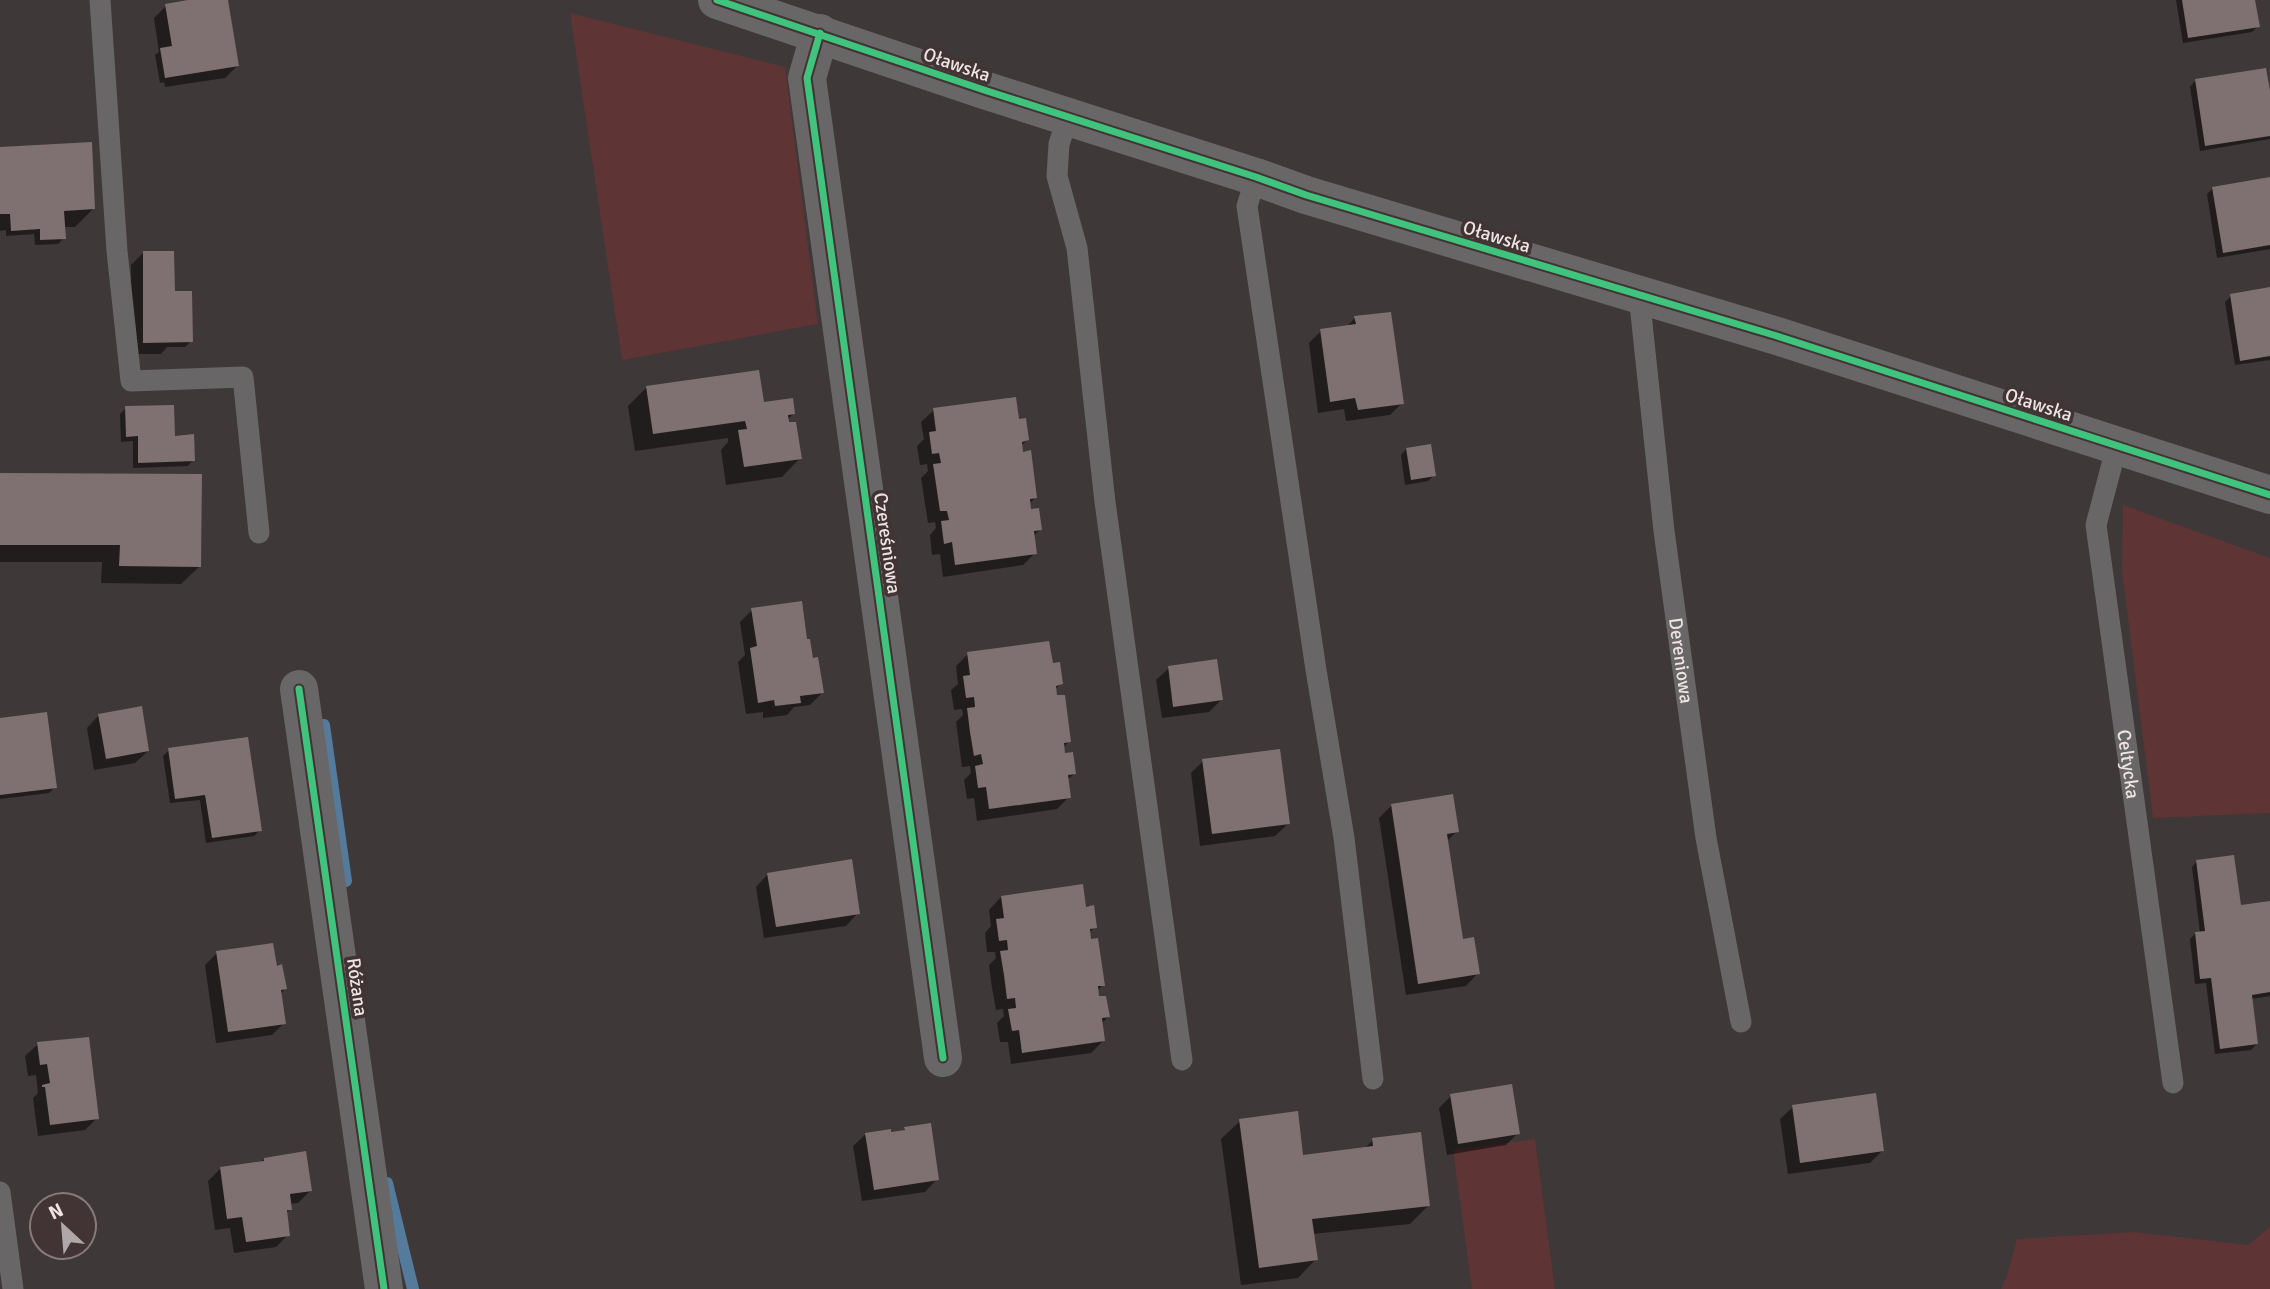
<svg xmlns="http://www.w3.org/2000/svg" width="2270" height="1289" font-family="Signika,sans-serif">
<rect width="100%" height="100%" fill="#3e3838"/>
<g fill="#5e3435">
<path d="M 570,13 L 785,67 L 818,324 L 622,360 Z"/>
<path d="M 2123,505 L 2270,558 L 2270,813 L 2153,818 L 2122,570 Z"/>
<path d="M 1535,1139 L 1555,1289 L 1472,1289 L 1453,1150 Z"/>
<path d="M 2270,1227 L 2270,1289 L 2001,1289 L 2007,1275 L 2017,1239 L 2134,1232 L 2248,1245 Z"/>
</g>
<g fill="#0007">
<path d="M 199,0 L 226,0 L 237,66 L 225,78 L 165,87 L 164,82 L 160,83 L 155,55 L 159,52 L 154,18 L 166,6 Z"/>
<path d="M 2176,0 L 2253,0 L 2258,26 L 2252,32 L 2183,43 Z"/>
<path d="M 2195,81 L 2270,101 L 2270,139 L 2200,151 L 2190,87 Z"/>
<path d="M 0,148 L 94,208 L 75,227 L 63,227 L 64,238 L 58,244 L 35,245 L 34,234 L 6,236 L 6,230 L 0,231 Z"/>
<path d="M 2270,179 L 2270,249 L 2217,258 L 2207,194 L 2213,188 Z"/>
<path d="M 143,253 L 173,295 L 191,341 L 185,347 L 167,347 L 161,354 L 132,354 L 131,265 Z"/>
<path d="M 2270,289 L 2270,360 L 2235,365 L 2225,302 L 2231,296 Z"/>
<path d="M 1355,318 L 1402,403 L 1390,415 L 1346,421 L 1344,409 L 1318,413 L 1309,343 L 1321,331 L 1346,327 Z"/>
<path d="M 646,388 L 762,404 L 793,414 L 787,420 L 800,458 L 782,477 L 726,485 L 721,450 L 728,442 L 728,438 L 635,451 L 628,406 Z"/>
<path d="M 126,408 L 173,438 L 193,460 L 188,466 L 133,468 L 133,441 L 121,442 L 120,414 Z"/>
<path d="M 934,410 L 1017,421 L 1028,439 L 1021,446 L 1036,497 L 1029,504 L 1030,511 L 1040,530 L 1033,536 L 1035,553 L 1023,565 L 943,577 L 940,554 L 932,555 L 930,535 L 936,528 L 935,522 L 928,523 L 921,478 L 928,471 L 927,464 L 920,465 L 917,446 L 924,439 L 921,422 Z"/>
<path d="M 1406,449 L 1434,475 L 1428,481 L 1405,485 L 1401,455 Z"/>
<path d="M 0,475 L 200,566 L 181,584 L 101,583 L 102,562 L 0,562 Z"/>
<path d="M 752,610 L 806,641 L 822,693 L 810,705 L 794,707 L 787,715 L 763,718 L 763,712 L 746,714 L 738,662 L 745,655 L 740,622 Z"/>
<path d="M 968,654 L 1051,665 L 1061,683 L 1055,690 L 1069,741 L 1063,748 L 1074,774 L 1067,780 L 1069,797 L 1057,809 L 977,821 L 974,798 L 967,799 L 964,780 L 971,773 L 970,766 L 962,767 L 956,722 L 963,715 L 962,709 L 954,710 L 951,690 L 958,684 L 956,666 Z"/>
<path d="M 1169,668 L 1221,700 L 1209,712 L 1162,718 L 1156,680 Z"/>
<path d="M 99,715 L 148,751 L 135,763 L 94,770 L 87,728 Z"/>
<path d="M 0,720 L 55,787 L 49,793 L 0,799 Z"/>
<path d="M 169,750 L 260,830 L 254,836 L 206,843 L 200,800 L 170,803 L 163,756 Z"/>
<path d="M 1203,761 L 1288,824 L 1275,836 L 1200,846 L 1191,773 Z"/>
<path d="M 1392,805 L 1457,831 L 1447,841 L 1462,941 L 1478,973 L 1466,986 L 1406,995 L 1379,818 Z"/>
<path d="M 2197,861 L 2239,906 L 2270,914 L 2270,996 L 2251,999 L 2257,1044 L 2251,1050 L 2215,1054 L 2206,983 L 2195,984 L 2190,939 L 2195,934 L 2200,933 L 2192,867 Z"/>
<path d="M 768,874 L 858,913 L 846,926 L 764,938 L 756,887 Z"/>
<path d="M 1001,897 L 1085,909 L 1095,927 L 1088,934 L 1103,985 L 1096,992 L 1108,1017 L 1101,1024 L 1103,1041 L 1091,1053 L 1011,1064 L 1008,1042 L 1000,1042 L 997,1023 L 1004,1016 L 1003,1009 L 996,1010 L 992,988 L 989,965 L 996,958 L 995,952 L 987,952 L 985,933 L 991,926 L 989,910 Z"/>
<path d="M 217,953 L 275,968 L 285,989 L 280,994 L 284,1023 L 272,1035 L 216,1043 L 205,965 Z"/>
<path d="M 38,1044 L 97,1118 L 85,1130 L 38,1136 L 33,1098 L 38,1093 L 36,1075 L 28,1076 L 25,1056 Z"/>
<path d="M 1451,1096 L 1518,1133 L 1506,1145 L 1447,1155 L 1439,1108 Z"/>
<path d="M 1793,1107 L 1882,1151 L 1870,1163 L 1788,1174 L 1780,1119 Z"/>
<path d="M 1240,1121 L 1302,1157 L 1364,1149 L 1373,1140 L 1428,1206 L 1410,1224 L 1312,1234 L 1316,1259 L 1298,1278 L 1241,1285 L 1221,1139 Z"/>
<path d="M 905,1129 L 937,1179 L 925,1192 L 862,1201 L 853,1146 L 866,1134 L 890,1134 L 901,1133 Z"/>
<path d="M 264,1159 L 310,1191 L 298,1203 L 289,1204 L 290,1209 L 285,1214 L 288,1235 L 276,1247 L 234,1253 L 230,1228 L 215,1230 L 208,1181 L 220,1169 L 261,1163 Z"/>
</g>
<g fill="none" stroke-linecap="round" stroke-linejoin="round">
<g stroke="#547a9c" stroke-width="12">
<path d="M 324,725 L 346,881"/>
<path d="M 387,1183 L 413,1289"/>
</g>
</g>
<g fill="#7f7171">
<path d="M 188,0 L 228,0 L 239,66 L 165,78 L 160,48 L 172,46 L 165,4 Z"/>
<path d="M 2182,0 L 2255,0 L 2260,27 L 2188,38 Z"/>
<path d="M 2266,68 L 2270,91 L 2270,136 L 2205,146 L 2195,79 Z"/>
<path d="M 92,142 L 95,209 L 64,211 L 66,239 L 40,240 L 40,229 L 11,231 L 10,214 L 0,214 L 0,147 Z"/>
<path d="M 2270,177 L 2270,245 L 2223,253 L 2212,187 Z"/>
<path d="M 143,251 L 174,251 L 175,291 L 192,291 L 193,342 L 143,343 Z"/>
<path d="M 2270,287 L 2270,356 L 2240,361 L 2230,294 Z"/>
<path d="M 1391,312 L 1404,404 L 1358,410 L 1355,398 L 1330,402 L 1320,329 L 1356,324 L 1354,316 Z"/>
<path d="M 759,370 L 764,402 L 793,398 L 795,414 L 788,415 L 789,422 L 796,422 L 802,459 L 744,467 L 738,430 L 747,429 L 745,421 L 653,434 L 646,386 Z"/>
<path d="M 1016,397 L 1019,419 L 1026,418 L 1029,440 L 1022,442 L 1023,452 L 1031,450 L 1037,498 L 1030,499 L 1031,509 L 1039,508 L 1042,530 L 1034,531 L 1037,554 L 955,565 L 952,542 L 944,544 L 941,521 L 949,520 L 947,511 L 940,511 L 933,464 L 941,463 L 939,453 L 932,454 L 929,432 L 936,431 L 933,408 Z"/>
<path d="M 174,405 L 175,436 L 194,434 L 195,461 L 138,463 L 138,436 L 126,437 L 125,406 Z"/>
<path d="M 1431,444 L 1436,476 L 1411,480 L 1406,448 Z"/>
<path d="M 0,473 L 202,474 L 201,567 L 119,566 L 120,545 L 0,545 Z"/>
<path d="M 802,601 L 807,639 L 810,639 L 813,658 L 818,657 L 824,693 L 800,696 L 801,703 L 775,706 L 774,700 L 758,703 L 750,648 L 757,646 L 751,608 Z"/>
<path d="M 1049,641 L 1053,663 L 1060,662 L 1063,684 L 1056,686 L 1057,695 L 1065,695 L 1071,742 L 1064,743 L 1065,753 L 1073,752 L 1076,774 L 1068,775 L 1071,798 L 989,809 L 986,787 L 978,788 L 975,766 L 983,764 L 981,754 L 974,756 L 970,732 L 967,708 L 975,707 L 974,697 L 966,698 L 963,676 L 970,675 L 967,652 Z"/>
<path d="M 1217,659 L 1223,700 L 1173,707 L 1168,666 Z"/>
<path d="M 142,706 L 149,751 L 106,759 L 98,714 Z"/>
<path d="M 47,712 L 57,788 L 0,795 L 0,718 Z"/>
<path d="M 248,737 L 262,831 L 212,838 L 205,795 L 175,799 L 168,748 Z"/>
<path d="M 1280,749 L 1290,824 L 1212,834 L 1202,759 Z"/>
<path d="M 1453,794 L 1459,832 L 1447,834 L 1463,939 L 1474,937 L 1480,974 L 1418,984 L 1391,804 Z"/>
<path d="M 2234,855 L 2241,905 L 2270,901 L 2270,992 L 2252,995 L 2258,1044 L 2220,1049 L 2211,978 L 2200,979 L 2195,932 L 2205,931 L 2196,860 Z"/>
<path d="M 852,859 L 860,914 L 776,927 L 767,873 Z"/>
<path d="M 1083,884 L 1086,907 L 1094,905 L 1097,928 L 1090,929 L 1091,939 L 1098,938 L 1105,986 L 1098,986 L 1099,996 L 1106,996 L 1110,1017 L 1102,1018 L 1105,1041 L 1022,1053 L 1019,1030 L 1012,1031 L 1008,1009 L 1016,1008 L 1015,998 L 1007,999 L 1004,975 L 1000,951 L 1008,950 L 1007,940 L 999,941 L 996,919 L 1004,918 L 1001,896 Z"/>
<path d="M 273,943 L 277,966 L 282,964 L 287,989 L 281,990 L 286,1024 L 228,1032 L 216,951 Z"/>
<path d="M 89,1037 L 99,1119 L 50,1125 L 45,1087 L 42,1087 L 42,1085 L 50,1083 L 47,1064 L 40,1065 L 37,1042 Z"/>
<path d="M 1512,1084 L 1520,1134 L 1458,1144 L 1450,1094 Z"/>
<path d="M 1876,1093 L 1884,1151 L 1800,1163 L 1792,1105 Z"/>
<path d="M 1298,1111 L 1303,1155 L 1373,1146 L 1372,1138 L 1421,1132 L 1430,1206 L 1312,1219 L 1318,1260 L 1259,1268 L 1239,1119 Z"/>
<path d="M 931,1123 L 939,1180 L 874,1190 L 865,1133 L 891,1129 L 891,1132 L 905,1130 L 904,1127 Z"/>
<path d="M 306,1151 L 312,1191 L 290,1194 L 292,1210 L 287,1210 L 290,1236 L 246,1242 L 242,1217 L 227,1219 L 220,1167 L 264,1161 L 264,1158 Z"/>
</g>
<g fill="none" stroke-linecap="round" stroke-linejoin="round">
<g stroke="#686666" stroke-width="21">
<path d="M 100,0 L 117,251 L 131,381 L 243,377 L 259,533"/>
<path d="M 1068,117 L 1059,144 L 1057,176 L 1077,248 L 1105,502 L 1182,1060"/>
<path d="M 1256,177 L 1247,206 L 1316,670 L 1344,838 L 1373,1079"/>
<path id="s1" d="M 1639,295 L 1664,531 L 1706,838 L 1741,1022"/>
<path id="s2" d="M 2117,445 L 2096,525 L 2173,1083"/>
<path d="M 0,1192 L 13,1289"/>
</g>
<g stroke="#686666" stroke-width="38">
<path d="M 820,33 L 807,78 L 943,1058"/>
<path d="M 299,689 L 384,1289"/>
</g>
<path stroke="#686666" stroke-width="38" d="M 717,0 L 984,90 L 1256,177 L 1306,195 L 1777,336 L 2270,495"/>
<g stroke="#423434" stroke-width="11">
<g id="cycleway">
<path d="M 717,0 L 984,90 L 1256,177 L 1306,195 L 1777,336 L 2270,495"/>
<path d="M 820,33 L 807,78 L 943,1058"/>
<path d="M 299,689 L 384,1289"/>
</g>
</g>
<use href="#cycleway" stroke="#40c37c" stroke-width="7"/>
</g>
<g text-anchor="middle" stroke-width="7" stroke-linejoin="round" paint-order="stroke">
<g font-size="19" fill="#eee4e4" stroke="#423434">
<text transform="translate(957 64) rotate(19)" y="7">Oławska</text>
<text transform="translate(1497 236) rotate(17)" y="7">Oławska</text>
<text transform="translate(2039 404) rotate(18)" y="7">Oławska</text>
<text transform="translate(888 543) rotate(82)" y="7">Czereśniowa</text>
<text dy="7" stroke="none"><textPath href="#s1" startOffset="368">Dereniowa</textPath></text>
<text dy="7" stroke="none"><textPath href="#s2" startOffset="324">Celtycka</textPath></text>
<text transform="translate(358 987) rotate(82)" y="7">Różana</text>
</g>
</g>
<g transform="translate(63 1226) rotate(334)"><circle r="33" fill="#423434" stroke="#877a7a" stroke-width="2"/>
<path d="M0-5L12 26L0 18L-12 26Z" fill="#b0a8a8"/>
<text y="-10" font-size="19" font-weight="bold" text-anchor="middle" fill="#eee4e4">N</text>
</g>
</svg>
